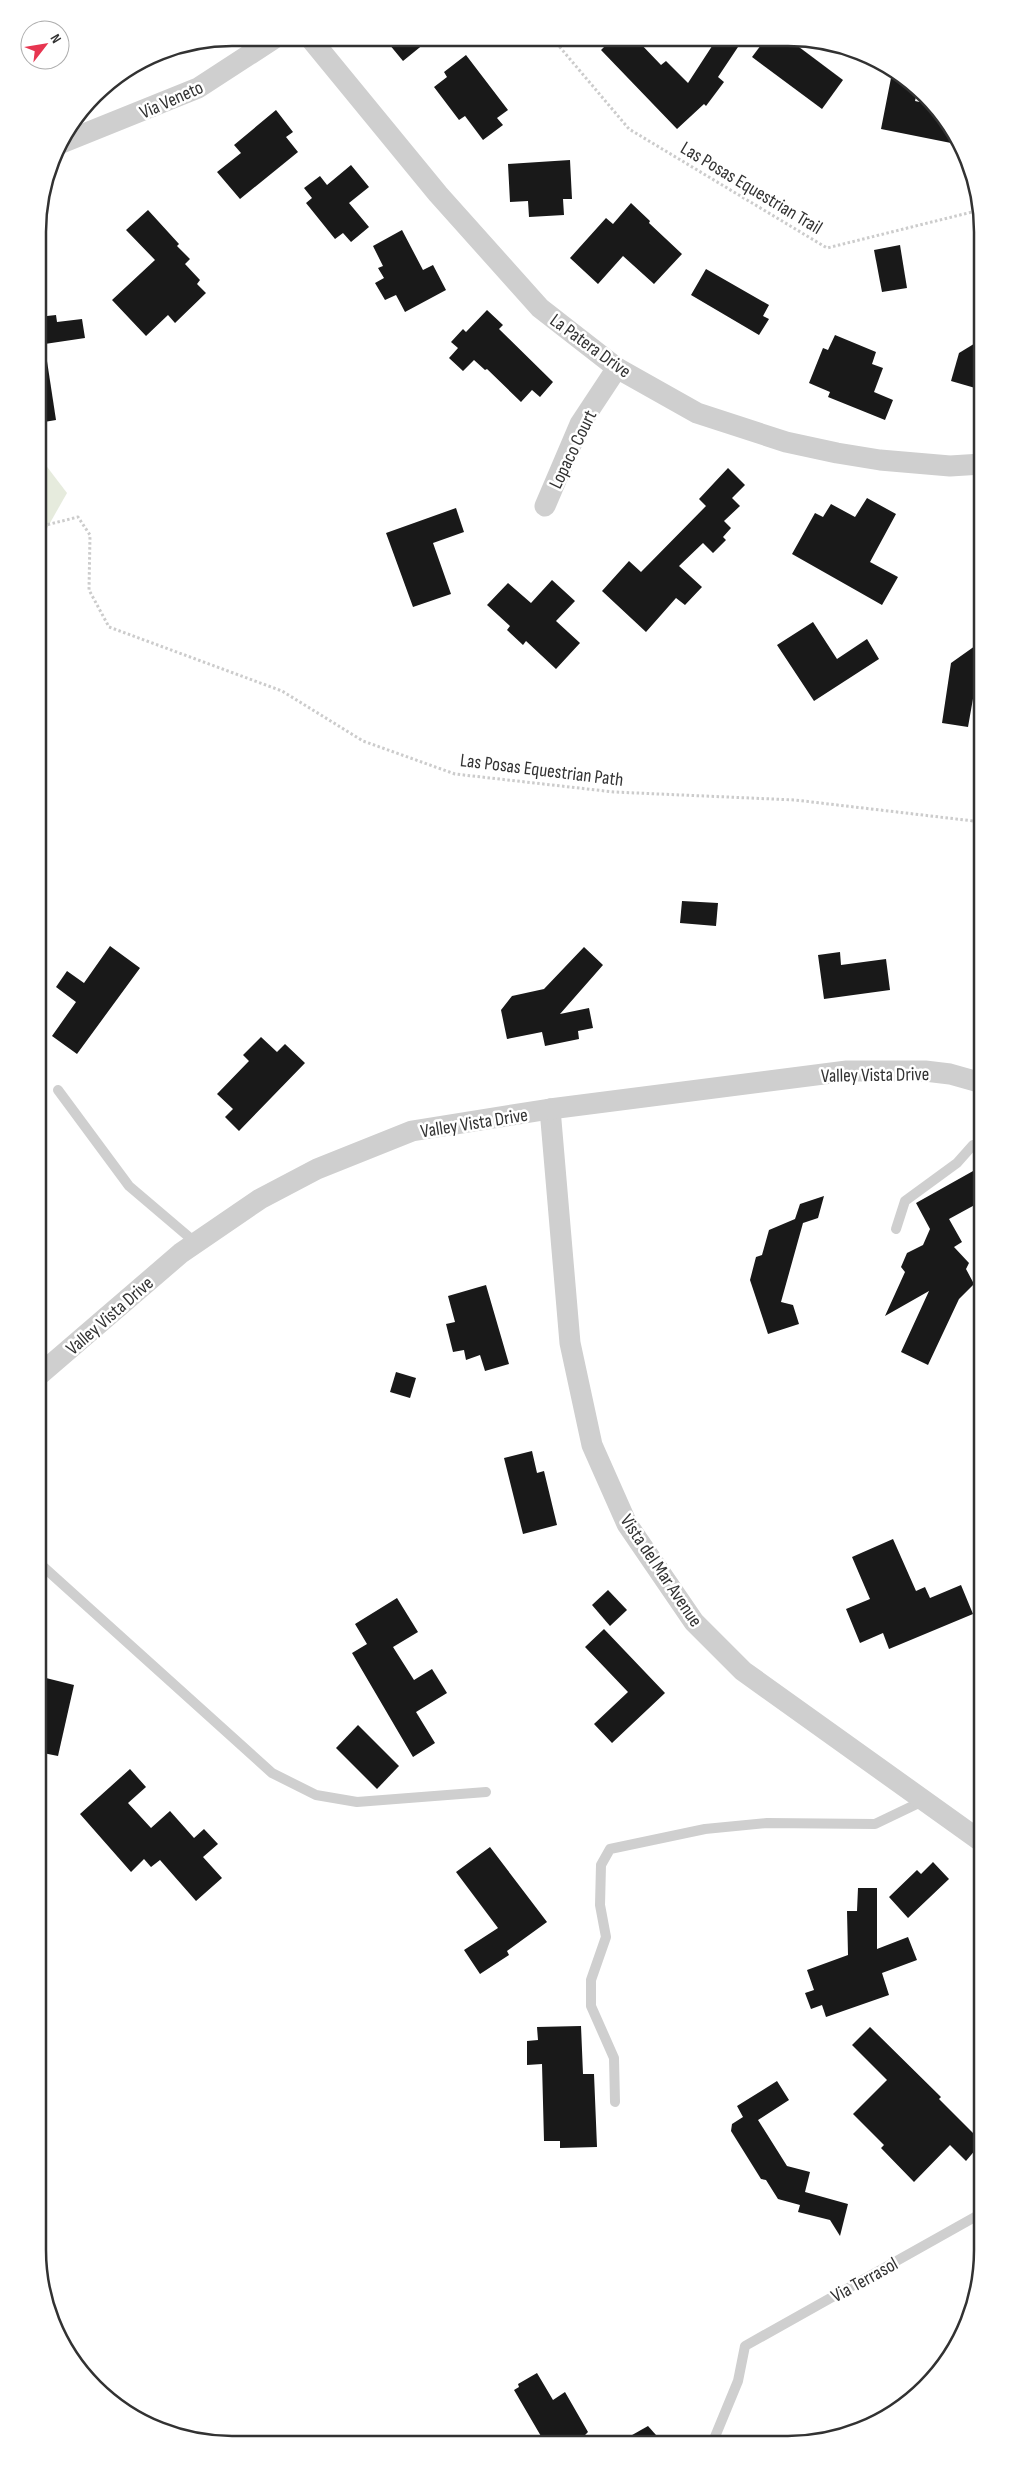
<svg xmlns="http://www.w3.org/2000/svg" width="1020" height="2482" font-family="'Sofia Sans Condensed',sans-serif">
<rect width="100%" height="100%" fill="#fff"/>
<path fill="#e6ebdd" d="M 38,455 L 67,493 L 42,537 L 38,538 Z"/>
<g fill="#191919">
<path d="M 384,38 L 404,39 L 430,39 L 403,61 Z"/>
<path d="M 611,40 L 637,40 L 661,65 L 666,61 L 688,83 L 716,40 L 729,41 L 738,47 L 718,77 L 724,82 L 706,106 L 704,104 L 677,129 L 601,50 Z"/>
<path d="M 764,41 L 791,41 L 843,80 L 822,109 L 752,57 Z"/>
<path d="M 466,55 L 508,110 L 497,118 L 503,125 L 483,140 L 465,116 L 459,120 L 434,87 L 447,77 L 444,72 Z"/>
<path d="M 891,78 L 907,81 L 918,89 L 915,101 L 934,105 L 957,135 L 961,145 L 881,129 Z"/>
<path d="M 276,110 L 293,132 L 286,137 L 298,152 L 240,199 L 217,172 L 241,153 L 234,145 Z"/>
<path d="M 570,160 L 572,199 L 563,199 L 564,215 L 529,217 L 528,201 L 510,202 L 508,164 Z"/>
<path d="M 351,165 L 369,187 L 349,203 L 369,227 L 351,242 L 343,233 L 335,239 L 306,203 L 312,198 L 304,188 L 320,176 L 327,185 Z"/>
<path d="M 631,203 L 650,221 L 649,223 L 682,254 L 654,284 L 623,256 L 598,284 L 570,258 L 606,218 L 613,224 Z"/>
<path d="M 148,210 L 179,244 L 177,246 L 190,259 L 185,264 L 200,280 L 197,284 L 206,293 L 175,323 L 168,315 L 146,336 L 112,300 L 155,260 L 126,230 Z"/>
<path d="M 402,230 L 423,270 L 433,265 L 446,290 L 405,312 L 396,295 L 385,300 L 375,283 L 384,278 L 378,268 L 383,266 L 373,246 Z"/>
<path d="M 900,245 L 907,288 L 882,292 L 874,250 Z"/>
<path d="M 706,269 L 769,305 L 763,316 L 769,319 L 759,335 L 691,295 Z"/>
<path d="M 487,310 L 503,325 L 499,329 L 553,382 L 540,397 L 532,390 L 521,402 L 487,369 L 485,370 L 474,360 L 463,371 L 449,358 L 458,348 L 451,342 L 463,329 L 466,332 Z"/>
<path d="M 56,315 L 57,322 L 82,319 L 85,338 L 38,345 L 38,317 Z"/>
<path d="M 835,335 L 876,352 L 872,364 L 883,368 L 874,392 L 893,400 L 885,420 L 828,397 L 830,392 L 809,383 L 823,348 L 828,350 Z"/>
<path d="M 982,339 L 982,390 L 951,381 L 959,353 Z"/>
<path d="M 38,361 L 47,361 L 56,420 L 38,423 Z"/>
<path d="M 728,468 L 745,485 L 732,498 L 740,506 L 724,521 L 731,528 L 723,537 L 726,540 L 713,553 L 703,543 L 679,566 L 702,587 L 685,605 L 676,598 L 646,632 L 602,591 L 629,561 L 641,572 L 706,506 L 699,499 Z"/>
<path d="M 867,498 L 896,514 L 870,562 L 898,577 L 882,605 L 792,554 L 815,513 L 823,517 L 831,504 L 855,517 Z"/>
<path d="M 456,508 L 464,532 L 433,543 L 451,594 L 413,607 L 386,533 Z"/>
<path d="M 552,580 L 575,601 L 556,621 L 580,643 L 556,669 L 526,641 L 523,645 L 507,630 L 510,626 L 487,605 L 508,583 L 531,603 Z"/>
<path d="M 813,622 L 837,659 L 867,639 L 879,659 L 814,701 L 777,645 Z"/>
<path d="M 982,641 L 982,687 L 974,693 L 968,727 L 942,723 L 951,663 Z"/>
<path d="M 682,901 L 718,903 L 716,926 L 680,923 Z"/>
<path d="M 110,946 L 140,968 L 77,1054 L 52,1036 L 76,1002 L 56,987 L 67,971 L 84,983 Z"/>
<path d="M 584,947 L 603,965 L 560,1014 L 589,1008 L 593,1028 L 578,1031 L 579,1039 L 545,1046 L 542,1032 L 507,1039 L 501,1010 L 512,996 L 544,989 Z"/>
<path d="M 840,952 L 841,965 L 886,959 L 890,990 L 824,999 L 818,955 Z"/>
<path d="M 261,1037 L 277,1052 L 285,1044 L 305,1063 L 239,1131 L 225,1117 L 233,1109 L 217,1094 L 249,1061 L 243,1055 Z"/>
<path d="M 982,1166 L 982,1201 L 949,1219 L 962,1242 L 954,1247 L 969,1263 L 966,1269 L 974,1284 L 959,1299 L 928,1365 L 901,1352 L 929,1291 L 885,1316 L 905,1272 L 901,1267 L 907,1253 L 923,1245 L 930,1229 L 916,1203 Z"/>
<path d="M 824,1196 L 818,1218 L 803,1223 L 781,1302 L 793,1305 L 799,1324 L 768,1334 L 750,1280 L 756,1257 L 762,1255 L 769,1230 L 795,1219 L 800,1204 Z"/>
<path d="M 486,1285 L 509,1364 L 485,1371 L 480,1355 L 466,1360 L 464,1350 L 453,1352 L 446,1324 L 455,1322 L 448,1296 Z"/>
<path d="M 396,1372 L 416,1378 L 410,1398 L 390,1392 Z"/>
<path d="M 532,1451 L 537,1473 L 544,1471 L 557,1525 L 523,1534 L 504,1458 Z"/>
<path d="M 893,1539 L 916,1591 L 925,1587 L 930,1598 L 961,1585 L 973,1614 L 889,1649 L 883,1633 L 860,1643 L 846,1609 L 870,1599 L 852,1557 Z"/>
<path d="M 608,1590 L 627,1610 L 610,1626 L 592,1605 Z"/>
<path d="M 397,1598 L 418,1632 L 393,1647 L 414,1680 L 432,1669 L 447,1693 L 416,1712 L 435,1743 L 413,1757 L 352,1653 L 367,1644 L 355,1624 Z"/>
<path d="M 604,1629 L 665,1693 L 612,1743 L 594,1724 L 628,1692 L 585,1647 Z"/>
<path d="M 38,1676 L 74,1685 L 58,1756 L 38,1752 Z"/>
<path d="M 358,1725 L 399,1766 L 377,1789 L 336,1748 Z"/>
<path d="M 130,1769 L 146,1787 L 128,1803 L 151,1828 L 170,1811 L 194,1838 L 204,1829 L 218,1844 L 203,1857 L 222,1878 L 196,1901 L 160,1860 L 151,1867 L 144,1859 L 131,1872 L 80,1814 Z"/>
<path d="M 490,1847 L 547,1922 L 507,1951 L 509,1955 L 480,1974 L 464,1950 L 498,1928 L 456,1872 Z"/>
<path d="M 933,1862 L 949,1879 L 908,1918 L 889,1897 L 917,1870 L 921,1874 Z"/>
<path d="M 858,1888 L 877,1888 L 877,1949 L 908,1937 L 917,1960 L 882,1973 L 889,1995 L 826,2017 L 822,2005 L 811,2009 L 805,1993 L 814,1990 L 807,1970 L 848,1955 L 847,1911 L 857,1911 Z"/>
<path d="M 581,2026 L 583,2074 L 594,2074 L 597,2147 L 560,2148 L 560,2141 L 544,2141 L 542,2064 L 527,2065 L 527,2041 L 538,2040 L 537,2027 Z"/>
<path d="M 870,2027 L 941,2097 L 939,2099 L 982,2142 L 966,2161 L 950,2145 L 914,2182 L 881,2148 L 884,2145 L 853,2114 L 887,2080 L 852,2045 Z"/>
<path d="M 777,2081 L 789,2100 L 758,2120 L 787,2166 L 810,2172 L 805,2192 L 848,2204 L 840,2236 L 830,2220 L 798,2212 L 800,2205 L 778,2199 L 766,2180 L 761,2179 L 731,2131 L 732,2124 L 743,2117 L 737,2106 Z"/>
<path d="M 537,2373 L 553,2400 L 565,2392 L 588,2432 L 577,2443 L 545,2443 L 514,2390 L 519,2387 L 518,2384 Z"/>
<path d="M 648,2426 L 664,2444 L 618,2443 Z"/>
</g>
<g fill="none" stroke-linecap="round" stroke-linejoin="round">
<g stroke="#ccc" stroke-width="3" stroke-dasharray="2.5 2.5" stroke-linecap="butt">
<path d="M 553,39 L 629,129 L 827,248 L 980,210"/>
<path d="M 38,527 L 78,517 L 90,535 L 89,590 L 109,627 L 282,691 L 363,741 L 455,774 L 614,792 L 795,800 L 982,822"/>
</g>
<g stroke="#cfcfcf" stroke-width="10">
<path d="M 58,1090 L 129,1186 L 196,1243"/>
<path d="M 896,1229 L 905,1201 L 957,1163 L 973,1145 L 982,1148"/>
<path d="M 38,1562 L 272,1773 L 316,1795 L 357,1802 L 486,1792"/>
<path d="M 615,2102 L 614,2058 L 591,2006 L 591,1980 L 606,1937 L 600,1905 L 601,1865 L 610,1849 L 705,1829 L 767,1823 L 875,1824 L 923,1801"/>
<path d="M 712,2444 L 738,2381 L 745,2346 L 982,2213"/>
</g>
<g stroke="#cfcfcf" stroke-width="21">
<path d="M 310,38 L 438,194 L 540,308 L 617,368 L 697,413 L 786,442 L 837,453 L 880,460 L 950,466 L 982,464"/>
<path d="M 59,144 L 198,88 L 275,38"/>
<path d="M 545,506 L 580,424 L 617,368"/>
<path d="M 550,1109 L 570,1343 L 592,1445 L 627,1524 L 694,1622 L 743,1671 L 982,1842"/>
<path d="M 38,1376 L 181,1253 L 260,1199 L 317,1169 L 412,1131 L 550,1109 L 847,1071 L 925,1071 L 950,1074 L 982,1083"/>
</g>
</g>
<g text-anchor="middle" stroke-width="5" stroke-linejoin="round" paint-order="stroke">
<g font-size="19" fill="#323232" stroke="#fff">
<text transform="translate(171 99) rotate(-24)" y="7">Via Veneto</text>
<text transform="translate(752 187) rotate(31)" y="7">Las Posas Equestrian Trail</text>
<text transform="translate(591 345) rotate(36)" y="7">La Patera Drive</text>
<text transform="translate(572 449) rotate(-64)" y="7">Lopaco Court</text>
<text transform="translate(542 769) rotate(7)" y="7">Las Posas Equestrian Path</text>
<text transform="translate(875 1074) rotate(-1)" y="7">Valley Vista Drive</text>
<text transform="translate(474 1122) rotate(-9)" y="7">Valley Vista Drive</text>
<text transform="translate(109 1315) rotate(-41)" y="7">Valley Vista Drive</text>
<text transform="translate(662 1570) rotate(56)" y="7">Vista del Mar Avenue</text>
<text transform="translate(864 2279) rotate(-29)" y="7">Via Terrasol</text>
</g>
</g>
<path d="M0 0H1020V2482H0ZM232 46H788A186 186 0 0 1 974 232V2250A186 186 0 0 1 788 2436H232A186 186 0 0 1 46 2250V232A186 186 0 0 1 232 46Z" fill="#fff" fill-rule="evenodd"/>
<path fill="none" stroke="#323232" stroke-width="2.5" d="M232 46H788A186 186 0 0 1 974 232V2250A186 186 0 0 1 788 2436H232A186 186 0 0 1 46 2250V232A186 186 0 0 1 232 46Z"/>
<g transform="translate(45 45) rotate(59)"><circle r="24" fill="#ffffff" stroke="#adadad"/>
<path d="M0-4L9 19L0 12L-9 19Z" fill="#e73550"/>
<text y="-8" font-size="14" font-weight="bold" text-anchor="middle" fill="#323232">N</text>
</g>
</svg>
